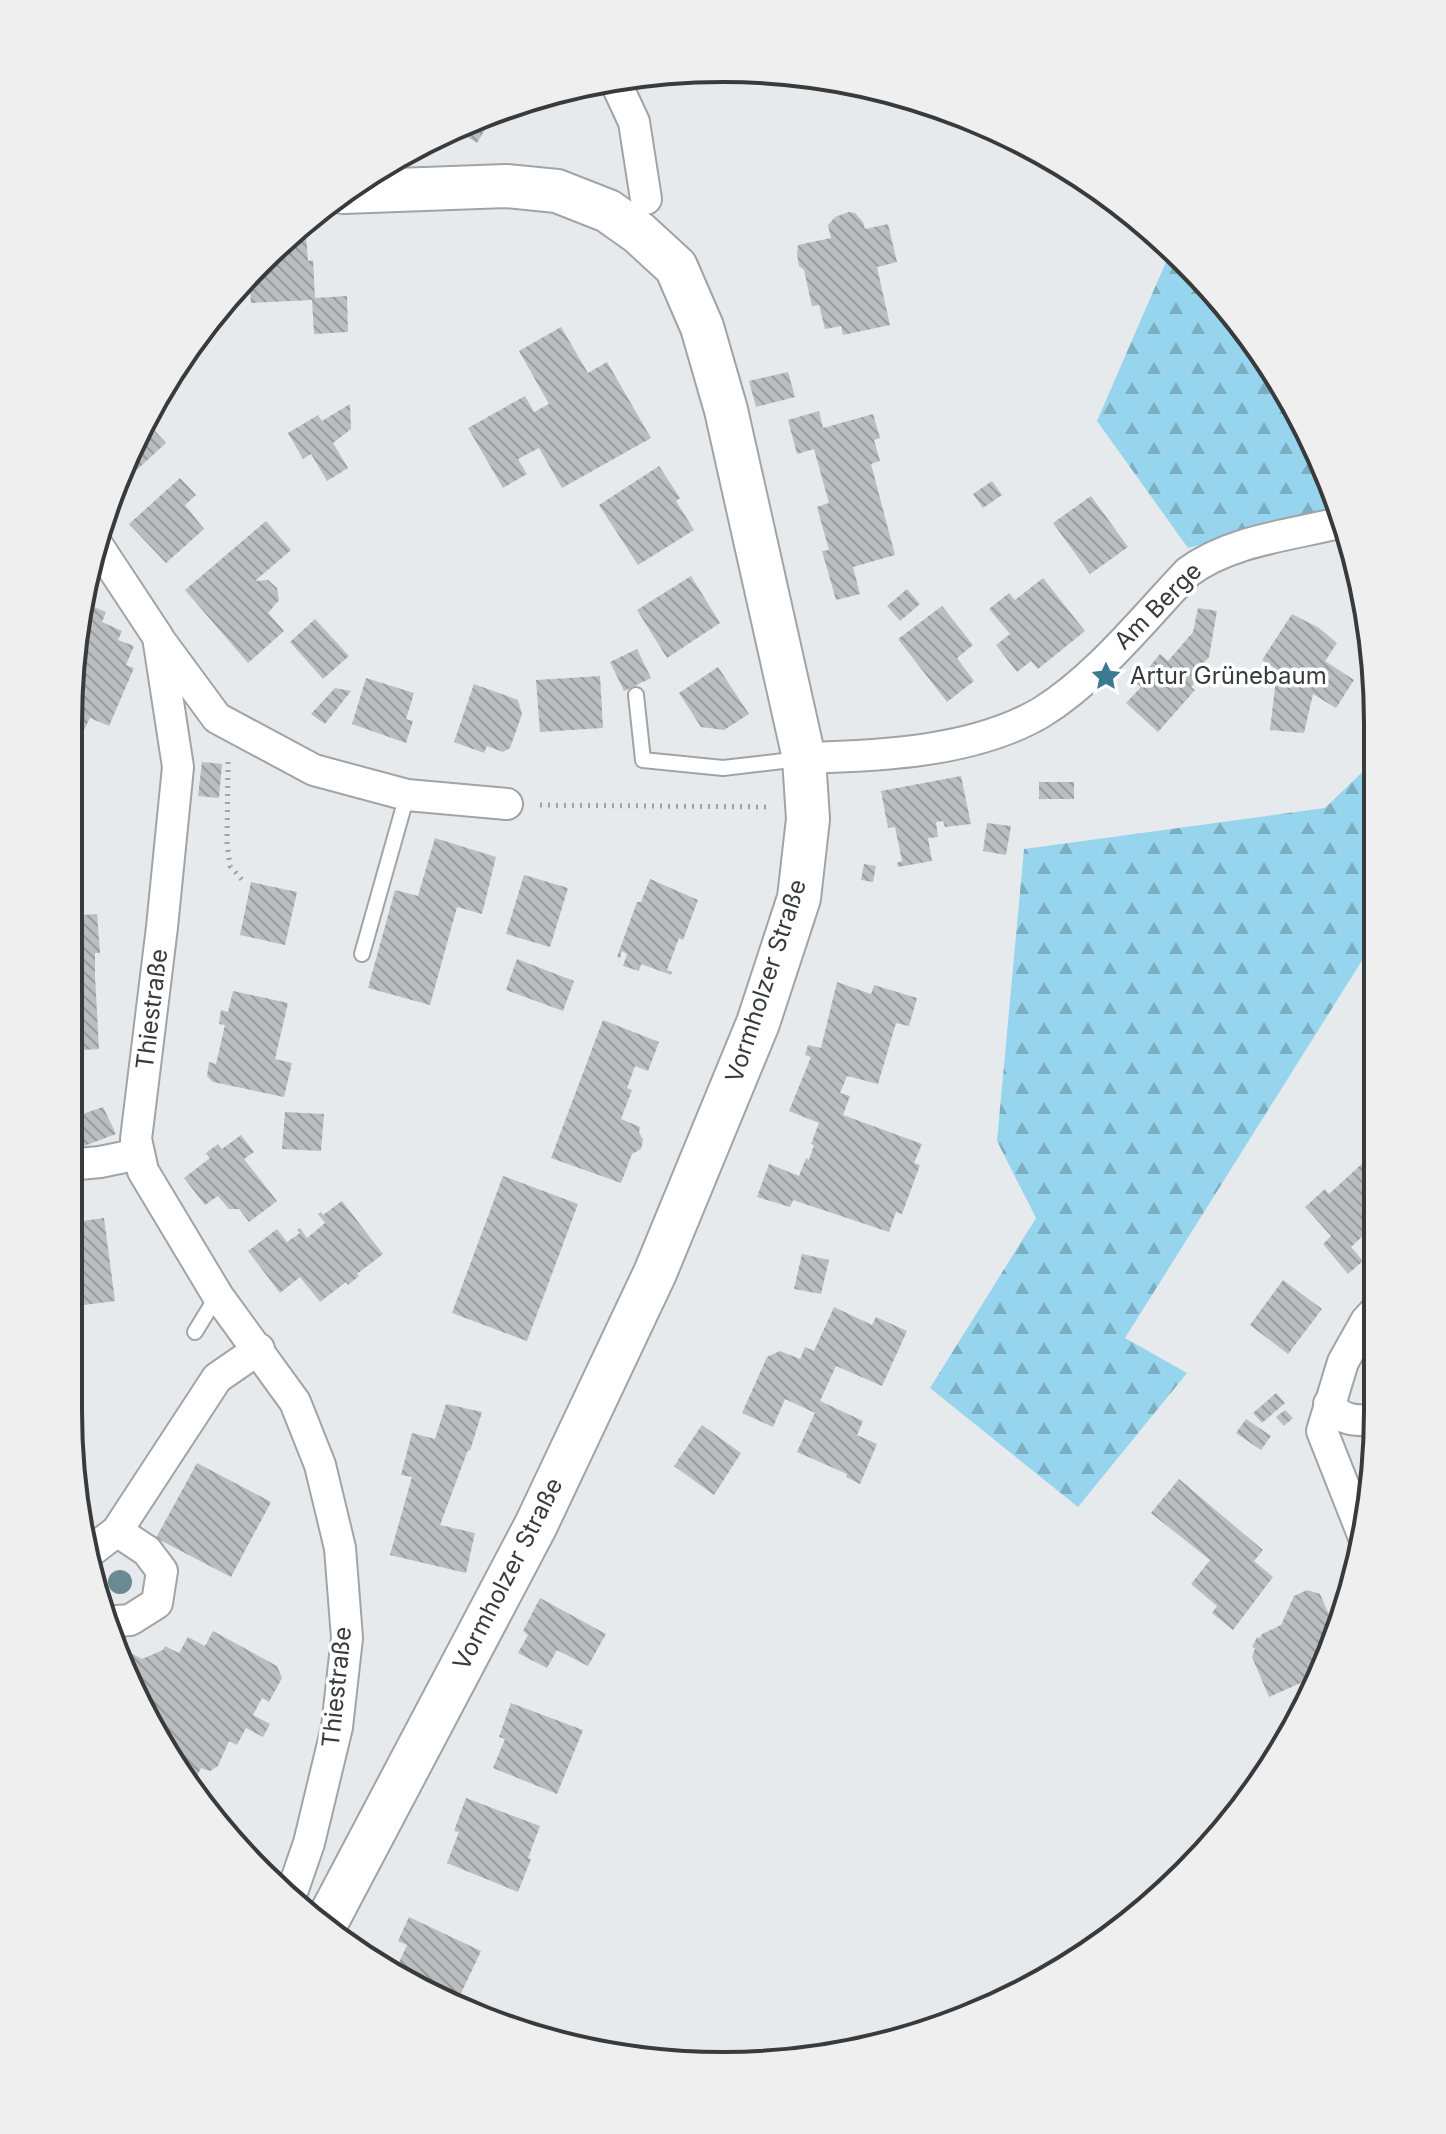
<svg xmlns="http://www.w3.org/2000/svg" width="1446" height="2134" font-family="Inter,sans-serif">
<defs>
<pattern id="forest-firs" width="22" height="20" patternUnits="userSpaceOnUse" patternTransform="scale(2)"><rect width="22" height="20" fill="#97d5ee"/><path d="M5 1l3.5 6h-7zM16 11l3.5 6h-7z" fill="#7caec2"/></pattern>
<pattern id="building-back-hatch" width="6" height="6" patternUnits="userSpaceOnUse" patternTransform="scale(2)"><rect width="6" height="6" fill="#bbbec0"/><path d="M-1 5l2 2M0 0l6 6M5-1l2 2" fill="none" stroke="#999b9d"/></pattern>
</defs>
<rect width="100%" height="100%" fill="#e7eaec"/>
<g fill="url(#forest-firs)">
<path d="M 1172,248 L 1186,260 L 1267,359 L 1328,472 L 1340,510 L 1188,548 L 1097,421 Z"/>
<path d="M 1378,757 L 1378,935 L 1125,1338 L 1187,1373 L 1078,1507 L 930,1388 L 1036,1218 L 997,1141 L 1024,849 L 1325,808 Z"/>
</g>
<g fill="url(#building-back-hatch)">
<path d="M 497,110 L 477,143 L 453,128 L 472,118 Z"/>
<path d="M 849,212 L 855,213 L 863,222 L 865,229 L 888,224 L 897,262 L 877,267 L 890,325 L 843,335 L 841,326 L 825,329 L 819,305 L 812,306 L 804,270 L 799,266 L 797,254 L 798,245 L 831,238 L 828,225 L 835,217 Z"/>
<path d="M 306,235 L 308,261 L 313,260 L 315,298 L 347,296 L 348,332 L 314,334 L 312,300 L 251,303 L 249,275 L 260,260 L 288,237 Z"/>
<path d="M 237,291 L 238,304 L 228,305 L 229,313 L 221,313 Z"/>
<path d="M 561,327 L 588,373 L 607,362 L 651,438 L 562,488 L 539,448 L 518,459 L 527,474 L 503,488 L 468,428 L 525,396 L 534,412 L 549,404 L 519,351 Z"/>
<path d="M 788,372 L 795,397 L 756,407 L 749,381 Z"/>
<path d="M 350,404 L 351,429 L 333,443 L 348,468 L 327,481 L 311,454 L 303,459 L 288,433 L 318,415 L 322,421 Z"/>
<path d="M 819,411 L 823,428 L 873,414 L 880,438 L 874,440 L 880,461 L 871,464 L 895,555 L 853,567 L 860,594 L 836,600 L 822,551 L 829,550 L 817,507 L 829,503 L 814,449 L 797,454 L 788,420 Z"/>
<path d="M 145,420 L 166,443 L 117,488 L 136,433 Z"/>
<path d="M 659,466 L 680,498 L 676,501 L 694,530 L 638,565 L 599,505 Z"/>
<path d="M 180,478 L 196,495 L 185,505 L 204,529 L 166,563 L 129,524 Z"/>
<path d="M 992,481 L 1002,495 L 983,508 L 973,494 Z"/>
<path d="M 1091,496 L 1128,547 L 1090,574 L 1053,523 Z"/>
<path d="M 266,521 L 291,550 L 255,581 L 268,580 L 277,588 L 279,600 L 268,613 L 284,631 L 248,663 L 185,590 Z"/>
<path d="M 691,576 L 720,623 L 667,658 L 637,610 Z"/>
<path d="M 1043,578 L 1085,631 L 1038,669 L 1031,661 L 1017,672 L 996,645 L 1010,634 L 989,609 L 1009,593 L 1015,600 Z"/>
<path d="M 907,589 L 920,604 L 900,621 L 887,606 Z"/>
<path d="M 80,601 L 106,612 L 102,622 L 122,631 L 118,640 L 134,646 L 126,665 L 134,668 L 109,726 L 90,718 L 84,730 L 68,723 Z"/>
<path d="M 942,606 L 973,645 L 957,658 L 974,681 L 947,702 L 898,639 Z"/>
<path d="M 1198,608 L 1217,611 L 1209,657 L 1195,673 L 1200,677 L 1191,687 L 1195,690 L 1158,732 L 1126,703 L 1141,687 L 1136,683 L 1160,654 L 1168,661 L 1193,632 Z"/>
<path d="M 1292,614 L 1319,628 L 1337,643 L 1325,661 L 1354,680 L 1336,708 L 1313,694 L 1304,733 L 1270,730 L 1277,670 L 1262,660 Z"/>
<path d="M 315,619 L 349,656 L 323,679 L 290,642 Z"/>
<path d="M 637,649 L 651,678 L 624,691 L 610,662 Z"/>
<path d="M 718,667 L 749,714 L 724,730 L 701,727 L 679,693 Z"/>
<path d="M 600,676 L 603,728 L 540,732 L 536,680 Z"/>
<path d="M 366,678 L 414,693 L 406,719 L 413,721 L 406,743 L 352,724 Z"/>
<path d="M 474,684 L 518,700 L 522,714 L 510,748 L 503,752 L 487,746 L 484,753 L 454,742 Z"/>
<path d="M 335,688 L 351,691 L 325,724 L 311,714 Z"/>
<path d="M 202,762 L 222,764 L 219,798 L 198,796 Z"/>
<path d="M 961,776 L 971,824 L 945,827 L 943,821 L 936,822 L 938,837 L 928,838 L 932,861 L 898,867 L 897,863 L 902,861 L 895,827 L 888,828 L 881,791 Z"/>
<rect x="1039" y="782" width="35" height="17"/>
<path d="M 987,823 L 1011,826 L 1006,855 L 983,851 Z"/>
<path d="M 435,838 L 496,857 L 482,914 L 457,907 L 430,1005 L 368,988 L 395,890 L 418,896 Z"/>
<path d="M 864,864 L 876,866 L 873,882 L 861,880 Z"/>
<path d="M 524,875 L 568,888 L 550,947 L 506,934 Z"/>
<path d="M 650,879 L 698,900 L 683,940 L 679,938 L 667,970 L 672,972 L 671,975 L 641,964 L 639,971 L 623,966 L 627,954 L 622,951 L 620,958 L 617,957 L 637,902 L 641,902 Z"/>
<path d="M 251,882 L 297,892 L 285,945 L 240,935 Z"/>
<path d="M 97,914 L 100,953 L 95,953 L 95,976 L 99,1049 L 68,1051 L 68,916 Z"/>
<path d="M 517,959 L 574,981 L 563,1011 L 506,990 Z"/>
<path d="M 837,982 L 871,994 L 874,985 L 917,998 L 909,1026 L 896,1023 L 878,1084 L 847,1076 L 840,1093 L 850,1096 L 843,1115 L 922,1144 L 914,1163 L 920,1165 L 902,1214 L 896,1212 L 889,1232 L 793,1200 L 790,1207 L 757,1197 L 769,1164 L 799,1176 L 806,1158 L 809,1160 L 814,1145 L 811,1144 L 819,1123 L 789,1111 L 811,1057 L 805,1055 L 808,1045 L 821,1048 Z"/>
<path d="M 233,991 L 288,1003 L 275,1059 L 292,1063 L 284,1097 L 213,1082 L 207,1076 L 209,1062 L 216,1064 L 225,1025 L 219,1024 L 221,1010 L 228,1012 Z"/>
<path d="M 603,1020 L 659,1042 L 648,1071 L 635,1066 L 627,1088 L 632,1090 L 621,1119 L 640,1127 L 639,1132 L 643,1140 L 641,1149 L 632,1154 L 621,1183 L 551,1158 Z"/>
<path d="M 103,1107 L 116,1134 L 68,1152 L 68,1119 Z"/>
<path d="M 285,1112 L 324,1114 L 321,1151 L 282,1149 Z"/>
<path d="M 241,1135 L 254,1152 L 244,1159 L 277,1201 L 249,1222 L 239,1209 L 229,1209 L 218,1196 L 205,1205 L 184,1178 L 210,1158 L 206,1153 L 218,1144 L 222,1149 Z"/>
<path d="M 1366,1160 L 1375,1170 L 1378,1167 L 1378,1222 L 1351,1247 L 1363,1261 L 1348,1274 L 1323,1244 L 1331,1236 L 1305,1207 L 1325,1189 L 1329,1194 Z"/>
<path d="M 503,1176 L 578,1204 L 527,1341 L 452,1313 Z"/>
<path d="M 342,1201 L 383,1254 L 357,1274 L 359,1276 L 348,1285 L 346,1282 L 320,1302 L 300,1277 L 280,1293 L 248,1251 L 277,1229 L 287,1242 L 300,1233 L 297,1230 L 300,1228 L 307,1238 L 325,1223 L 318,1214 L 321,1212 L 323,1215 Z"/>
<path d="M 104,1218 L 115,1301 L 68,1307 L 68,1223 Z"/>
<path d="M 802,1254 L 829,1260 L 821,1294 L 794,1289 Z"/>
<path d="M 1283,1280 L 1322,1309 L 1288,1354 L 1250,1325 Z"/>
<path d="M 834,1307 L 872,1325 L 876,1317 L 907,1331 L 882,1386 L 836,1366 L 820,1401 L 863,1421 L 857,1435 L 877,1444 L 860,1484 L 846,1477 L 847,1474 L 797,1452 L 815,1413 L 785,1399 L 773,1427 L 742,1413 L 767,1357 L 780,1351 L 800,1359 L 805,1347 L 814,1351 Z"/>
<path d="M 1276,1393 L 1285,1403 L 1262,1423 L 1253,1413 Z"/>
<path d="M 446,1404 L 482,1412 L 470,1451 L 468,1450 L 440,1525 L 475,1533 L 466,1573 L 390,1555 L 412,1477 L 401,1475 L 412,1433 L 435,1439 Z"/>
<path d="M 1285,1410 L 1293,1418 L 1284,1426 L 1276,1417 Z"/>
<path d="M 1246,1419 L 1271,1436 L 1261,1450 L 1236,1433 Z"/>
<path d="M 702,1425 L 741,1453 L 714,1495 L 674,1466 Z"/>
<path d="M 197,1463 L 271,1502 L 231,1577 L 156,1538 Z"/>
<path d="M 1179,1479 L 1263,1550 L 1254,1561 L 1273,1577 L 1233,1630 L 1212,1613 L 1217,1606 L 1191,1584 L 1210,1560 L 1151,1513 Z"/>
<path d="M 1307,1590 L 1320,1594 L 1335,1628 L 1319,1675 L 1269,1697 L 1252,1657 L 1255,1648 L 1252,1647 L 1257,1637 L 1260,1638 L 1262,1634 L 1281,1625 L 1294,1596 Z"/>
<path d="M 540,1598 L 606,1634 L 588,1666 L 557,1650 L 547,1668 L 518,1653 L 528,1635 L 523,1631 Z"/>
<path d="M 213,1631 L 277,1666 L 282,1678 L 269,1702 L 262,1698 L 253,1715 L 270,1724 L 263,1737 L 246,1728 L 237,1745 L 229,1741 L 218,1766 L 210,1771 L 201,1768 L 193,1784 L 179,1775 L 171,1761 L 176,1753 L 165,1747 L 121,1658 L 125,1650 L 142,1659 L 163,1650 L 165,1646 L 179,1653 L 188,1637 L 205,1646 Z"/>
<path d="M 511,1703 L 583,1730 L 557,1794 L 493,1768 L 505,1739 L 499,1737 Z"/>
<path d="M 466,1798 L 540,1826 L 528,1858 L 531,1859 L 518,1892 L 447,1863 L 459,1832 L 454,1831 Z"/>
<path d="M 409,1917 L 481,1951 L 455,2006 L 423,1988 L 427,1981 L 397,1967 L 407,1945 L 398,1941 Z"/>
</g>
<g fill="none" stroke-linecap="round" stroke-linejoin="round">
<g stroke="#a1a4a6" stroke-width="18">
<g id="lane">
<path d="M 636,695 L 643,760 L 723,768 L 800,759"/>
<path d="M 362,954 L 407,795"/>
<path d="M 195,1332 L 217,1296"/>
</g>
</g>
<g stroke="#a1a4a6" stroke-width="34">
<g id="street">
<path d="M 614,79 L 634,122 L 646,199"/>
<path d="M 98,546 L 158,637 L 178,767 L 162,927 L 136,1139 L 143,1171 L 218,1296 L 295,1402 L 320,1465 L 340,1548 L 347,1638 L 337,1727 L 309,1843 L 291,1895"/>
<path d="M 161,642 L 217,718 L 314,770 L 407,795 L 507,804"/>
<path d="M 804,758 C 880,756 975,752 1042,712 C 1097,678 1144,618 1188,572 C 1231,540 1292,535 1343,522"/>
<path d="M 68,1165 L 100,1162 L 139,1154"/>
<path d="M 1329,1404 C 1342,1422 1357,1421 1377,1420"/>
<path d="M 1365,1540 L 1322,1431 L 1343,1362 L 1366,1321 L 1378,1308"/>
<path d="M 91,1551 L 117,1531 L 217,1378 L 259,1349"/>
<path d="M 103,1622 L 130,1620 L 157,1603 L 162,1571 L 147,1551 L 117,1531"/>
</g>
</g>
<g stroke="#a1a4a6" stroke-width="46">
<path id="secondary" d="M 323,1929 L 536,1525 L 655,1273 L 758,1023 L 799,898 L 808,819 L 804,758 L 726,410 L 702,327 L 676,267 L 639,233 L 608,211 L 557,191 L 506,186 L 343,192"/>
</g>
<g stroke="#9fa1a3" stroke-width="5" stroke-dasharray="2 6" stroke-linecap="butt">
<path d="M 228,762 L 227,842 L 230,866 L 244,882"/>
<path d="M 540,805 L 766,807"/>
</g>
<use href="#lane" stroke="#fff" stroke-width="14"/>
<use href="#street" stroke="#fff" stroke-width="30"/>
<use href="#secondary" stroke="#fff" stroke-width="42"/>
</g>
<circle fill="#6a8993" cx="120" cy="1582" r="12"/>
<defs>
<g id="sight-bare" transform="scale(2.4)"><path d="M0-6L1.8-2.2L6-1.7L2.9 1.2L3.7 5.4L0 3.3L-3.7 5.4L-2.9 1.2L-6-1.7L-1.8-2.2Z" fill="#3c7990" stroke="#fff" stroke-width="2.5" paint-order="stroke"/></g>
</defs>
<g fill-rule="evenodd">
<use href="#sight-bare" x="1106" y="676"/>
</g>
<g text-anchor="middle" stroke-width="7" stroke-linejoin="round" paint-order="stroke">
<g font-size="24" fill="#393a3b" stroke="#fff">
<text transform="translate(1158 606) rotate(-45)" y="8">Am Berge</text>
<text transform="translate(766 981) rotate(-72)" y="8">Vormholzer Straße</text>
<text transform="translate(152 1009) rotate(-83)" y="8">Thiestraße</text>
<text transform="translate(508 1574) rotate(-63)" y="8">Vormholzer Straße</text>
<text transform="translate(337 1687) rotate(-84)" y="8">Thiestraße</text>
</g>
<g font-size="24" fill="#393a3b" stroke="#fff" text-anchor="start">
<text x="1130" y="684">Artur Grünebaum</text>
</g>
</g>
<path d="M0 0H1446V2134H0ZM723 82H723A641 641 0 0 1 1364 723V1411A641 641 0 0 1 723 2052H723A641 641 0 0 1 82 1411V723A641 641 0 0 1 723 82Z" fill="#efefef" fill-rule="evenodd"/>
<path fill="none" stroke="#393a3b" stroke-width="4" d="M723 82H723A641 641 0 0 1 1364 723V1411A641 641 0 0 1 723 2052H723A641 641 0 0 1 82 1411V723A641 641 0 0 1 723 82Z"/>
</svg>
